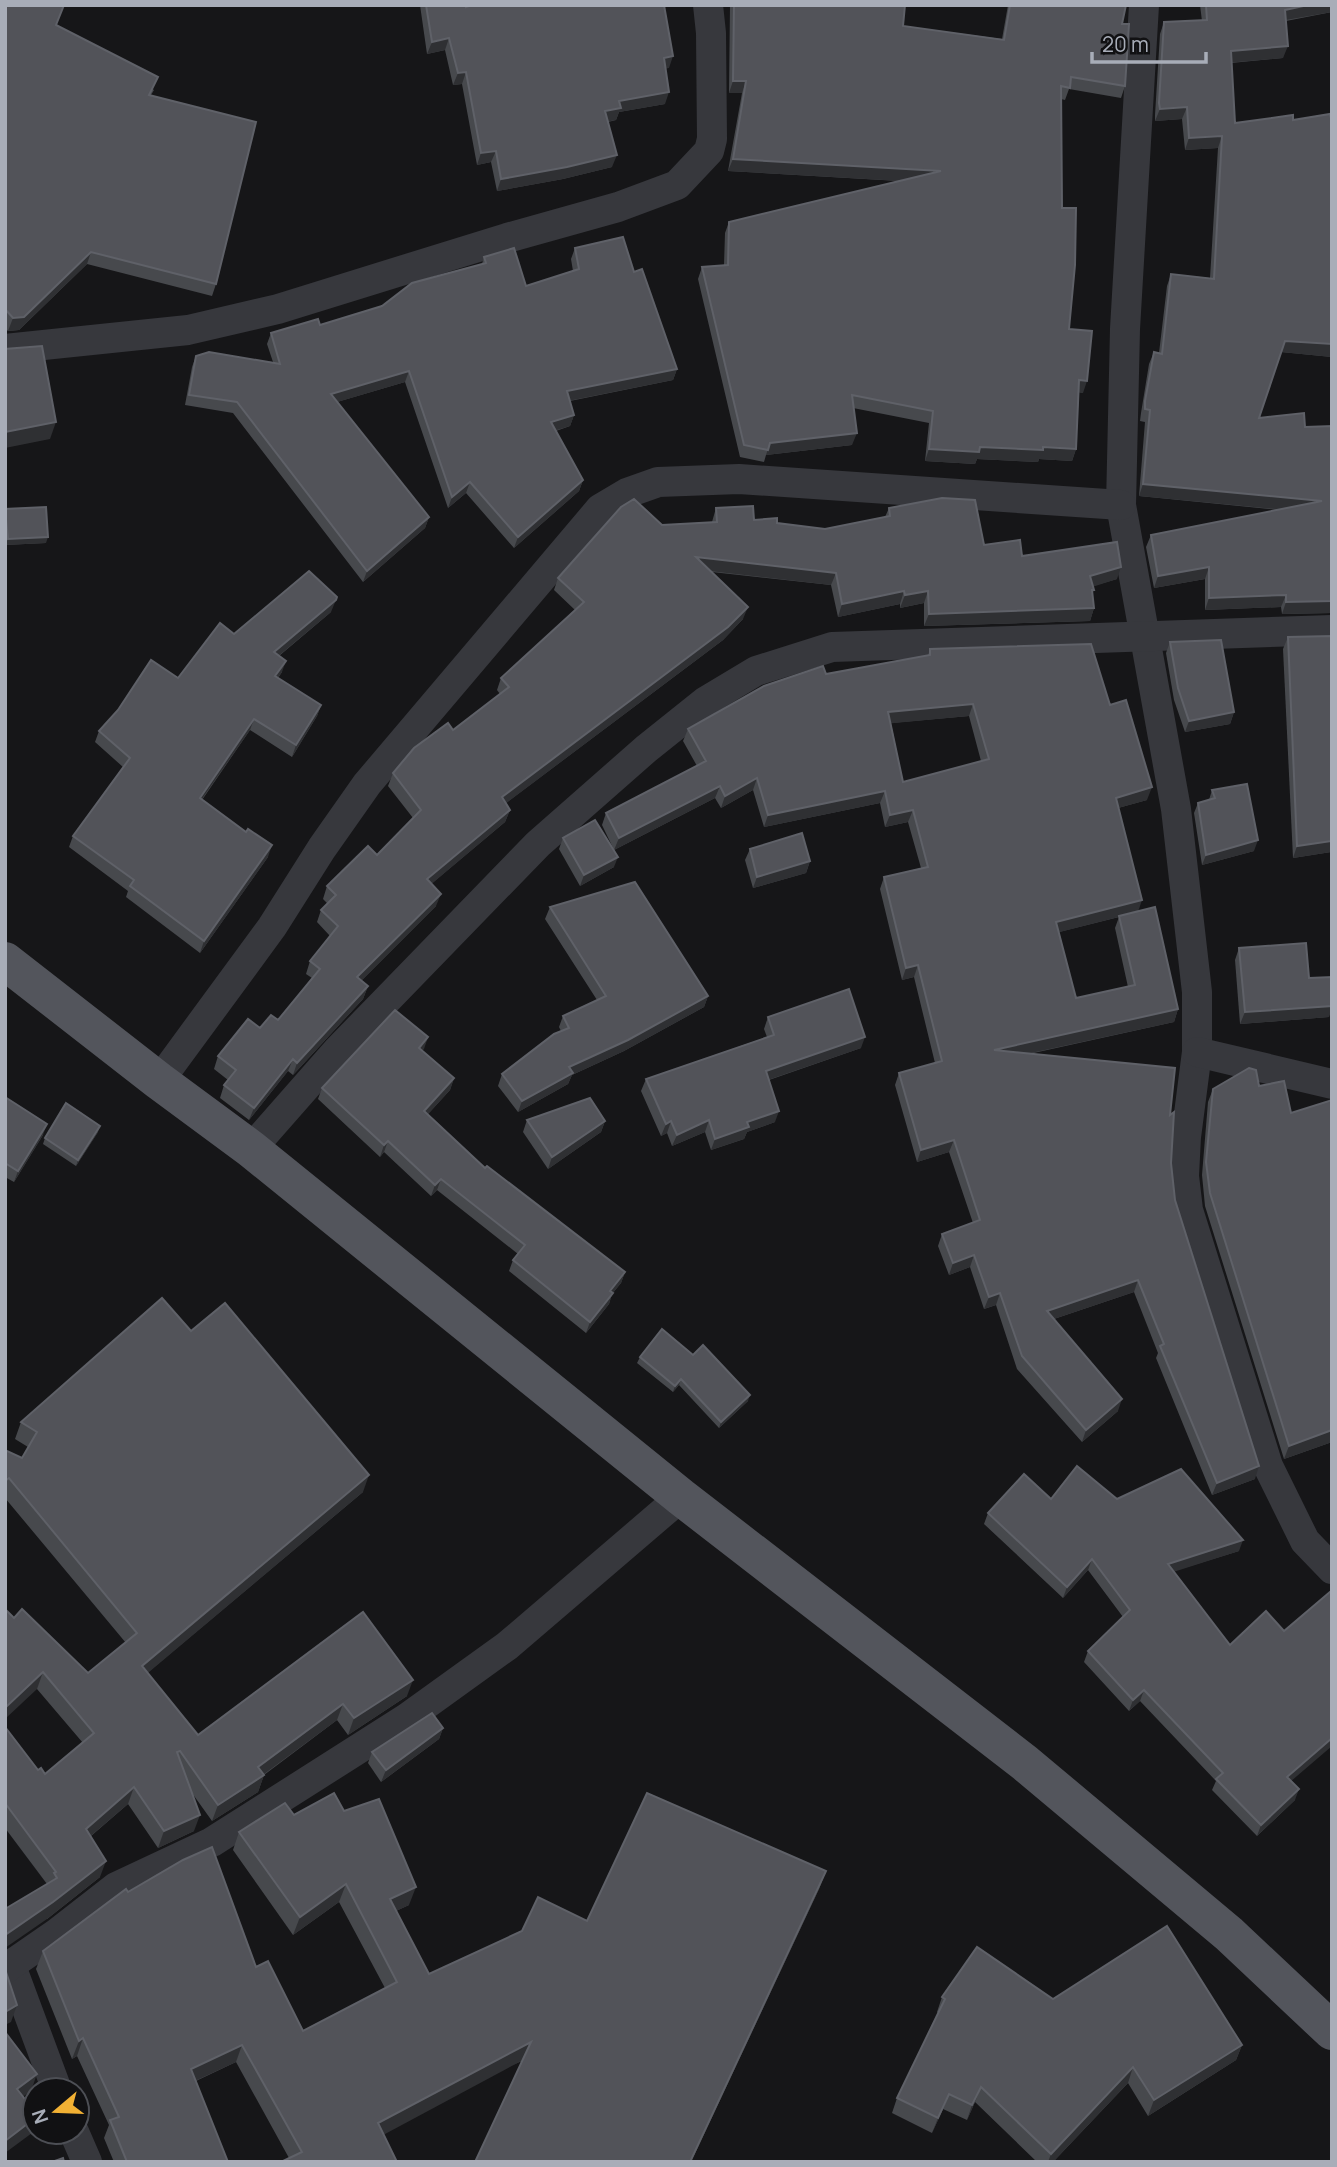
<svg xmlns="http://www.w3.org/2000/svg" width="1337" height="2167" font-family="Manrope,sans-serif">
<rect width="100%" height="100%" fill="#161618"/>
<g fill="none" stroke-linecap="round" stroke-linejoin="round">
<g stroke="#37383d" stroke-width="30">
<path d="M 1144,5 L 1125,329 L 1121,505 L 1176,809 L 1197,992 L 1197,1052 L 1186,1137 L 1184,1176 L 1188,1210 L 1268,1466 L 1305,1541 L 1332,1569"/>
<path d="M 5,349 L 188,330 L 278,309 L 507,238 L 618,207 L 677,185 L 709,151 L 712,139 L 711,33 L 708,5"/>
<path d="M 1197,1052 L 1332,1084"/>
<path d="M 159,1081 L 272,927 L 322,848 L 367,784 L 600,509 L 627,493 L 658,482 L 739,479 L 1121,505"/>
<path d="M 251,1149 L 338,1050 L 538,844 L 646,749 L 706,701 L 756,671 L 832,647 L 1332,630"/>
<path d="M 11,1966 L 57,2090"/>
<path d="M 5,1969 L 57,1933 L 116,1887 L 212,1842 L 407,1718 L 507,1646 L 681,1497"/>
<path d="M 74,2132 L 87,2162"/>
</g>
<path stroke="#53555c" stroke-width="38" d="M 5,961 L 159,1081 L 251,1149 L 681,1497 L 1025,1763 L 1229,1934 L 1332,2031"/>
</g>
<g fill="#47494d" fill-rule="evenodd">
<path d="M 5,5 L 57,25 L 154,90 L 151,95 L 216,284 L 212,296 L 87,264 L 19,330 L 8,331 L 5,328 Z"/>
<path d="M 420,5 L 466,5 L 466,7 L 472,5 L 670,5 L 664,7 L 669,68 L 665,68 L 665,104 L 619,112 L 616,120 L 608,122 L 612,167 L 563,179 L 497,191 L 491,162 L 477,165 L 462,84 L 453,85 L 445,50 L 427,54 Z"/>
<path d="M 730,5 L 905,5 L 903,26 L 1002,39 L 1008,5 L 1126,5 L 1122,24 L 1125,86 L 1121,98 L 1069,89 L 1065,100 L 1061,99 L 1062,208 L 1069,329 L 1083,393 L 1079,392 L 1076,449 L 1072,461 L 1039,459 L 1038,462 L 977,459 L 975,464 L 925,461 L 929,423 L 853,408 L 852,445 L 766,455 L 764,462 L 740,457 L 698,279 L 702,267 L 724,265 L 725,233 L 729,222 L 899,181 L 728,171 L 742,93 L 729,93 Z"/>
<path d="M 1200,5 L 1332,5 L 1332,12 L 1286,21 L 1283,58 L 1231,63 L 1235,123 L 1293,120 L 1332,123 L 1332,357 L 1281,352 L 1259,418 L 1305,427 L 1332,426 L 1332,613 L 1282,614 L 1281,607 L 1205,610 L 1205,579 L 1154,588 L 1146,547 L 1151,535 L 1280,510 L 1139,496 L 1145,422 L 1140,421 L 1141,413 L 1149,364 L 1154,352 L 1159,353 L 1167,286 L 1171,274 L 1210,278 L 1218,148 L 1185,150 L 1182,119 L 1155,121 L 1155,115 L 1160,34 L 1164,22 L 1202,21 Z"/>
<path d="M 575,248 L 634,272 L 677,369 L 673,380 L 570,401 L 574,415 L 570,426 L 556,431 L 583,480 L 579,491 L 514,548 L 466,493 L 448,508 L 405,382 L 337,402 L 429,517 L 425,528 L 363,582 L 233,413 L 185,405 L 192,367 L 196,356 L 273,362 L 267,344 L 271,333 L 320,325 L 382,306 L 482,264 L 484,257 L 526,286 L 573,271 L 571,259 Z"/>
<path d="M 716,508 L 754,520 L 825,529 L 885,517 L 889,508 L 984,545 L 1022,556 L 1117,579 L 1093,586 L 1094,590 L 1092,594 L 1094,608 L 1090,621 L 924,626 L 924,603 L 900,608 L 900,604 L 838,617 L 831,585 L 712,572 L 743,619 L 723,640 L 506,803 L 510,810 L 505,822 L 431,884 L 436,906 L 361,981 L 368,986 L 363,999 L 293,1075 L 288,1071 L 249,1120 L 220,1098 L 224,1085 L 228,1080 L 214,1069 L 218,1056 L 260,1028 L 278,1020 L 312,978 L 306,974 L 310,961 L 330,936 L 317,922 L 321,910 L 328,904 L 323,899 L 327,886 L 377,855 L 413,818 L 388,786 L 393,773 L 453,730 L 500,694 L 497,690 L 501,678 L 575,610 L 554,590 L 558,578 L 662,525 L 712,522 Z"/>
<path d="M 5,509 L 46,543 L 5,545 Z"/>
<path d="M 331,612 L 279,656 L 282,672 L 278,678 L 321,705 L 317,716 L 292,757 L 250,730 L 202,800 L 268,857 L 200,953 L 126,897 L 128,891 L 69,847 L 73,836 L 123,767 L 95,742 L 99,731 L 178,678 L 234,634 Z"/>
<path d="M 1332,636 L 1332,849 L 1331,852 L 1293,858 L 1283,649 L 1288,637 Z"/>
<path d="M 1170,642 L 1234,712 L 1230,724 L 1185,732 L 1174,700 L 1166,653 Z"/>
<path d="M 930,649 L 1110,705 L 1147,800 L 1118,808 L 1138,911 L 1178,1009 L 1174,1022 L 1029,1054 L 1170,1115 L 1171,1163 L 1175,1200 L 1255,1479 L 1212,1495 L 1156,1358 L 1158,1353 L 1134,1292 L 1054,1319 L 1118,1411 L 1082,1442 L 1017,1369 L 996,1305 L 984,1309 L 970,1267 L 949,1275 L 938,1246 L 942,1234 L 973,1223 L 949,1152 L 917,1162 L 895,1085 L 899,1073 L 935,1063 L 914,977 L 902,980 L 880,889 L 884,877 L 921,868 L 908,822 L 885,827 L 880,803 L 764,827 L 753,790 L 721,808 L 715,798 L 614,850 L 602,825 L 606,813 L 697,766 L 683,741 L 688,729 L 826,674 L 928,655 ZM 969,716 L 981,761 L 903,782 L 891,723 ZM 1119,917 L 1115,928 L 1128,987 L 1076,998 L 1059,932 Z"/>
<path d="M 1212,790 L 1254,851 L 1202,865 L 1194,813 L 1198,803 L 1209,800 Z"/>
<path d="M 563,838 L 614,867 L 580,886 L 559,849 Z"/>
<path d="M 750,849 L 810,861 L 806,873 L 753,888 L 745,860 Z"/>
<path d="M 550,907 L 708,996 L 704,1007 L 624,1051 L 572,1075 L 568,1084 L 518,1112 L 498,1086 L 502,1074 L 561,1031 L 559,1027 L 563,1016 L 597,1000 L 545,919 Z"/>
<path d="M 1239,948 L 1309,978 L 1329,1017 L 1240,1024 L 1235,960 Z"/>
<path d="M 768,1017 L 861,1048 L 769,1080 L 775,1122 L 747,1132 L 744,1139 L 711,1150 L 705,1132 L 672,1146 L 667,1133 L 661,1136 L 641,1091 L 646,1079 L 767,1037 L 764,1029 Z"/>
<path d="M 428,1037 L 422,1051 L 454,1078 L 450,1090 L 428,1114 L 485,1168 L 625,1272 L 621,1283 L 612,1294 L 609,1304 L 586,1333 L 509,1271 L 513,1260 L 518,1254 L 437,1190 L 431,1196 L 384,1152 L 380,1157 L 318,1099 L 322,1088 Z"/>
<path d="M 1259,1086 L 1291,1113 L 1332,1100 L 1332,1442 L 1284,1459 L 1205,1206 L 1202,1175 L 1208,1102 L 1213,1089 Z"/>
<path d="M 5,1097 L 43,1135 L 14,1182 L 5,1177 Z"/>
<path d="M 527,1120 L 605,1121 L 601,1132 L 548,1169 L 523,1132 Z"/>
<path d="M 98,1132 L 76,1166 L 43,1144 L 45,1138 Z"/>
<path d="M 191,1331 L 363,1492 L 147,1673 L 198,1735 L 363,1612 L 407,1696 L 348,1735 L 337,1720 L 264,1775 L 258,1792 L 212,1821 L 192,1793 L 194,1831 L 158,1848 L 128,1804 L 91,1836 L 100,1877 L 47,1919 L 47,1884 L 5,1828 L 5,1727 L 38,1770 L 45,1774 L 83,1743 L 37,1689 L 14,1618 L 88,1673 L 126,1643 L 5,1498 L 5,1450 L 22,1458 L 28,1447 L 15,1439 L 21,1422 Z"/>
<path d="M 640,1357 L 748,1401 L 719,1428 L 679,1385 L 673,1392 L 637,1363 Z"/>
<path d="M 1051,1499 L 1117,1499 L 1239,1551 L 1174,1571 L 1291,1781 L 1295,1800 L 1257,1836 L 1212,1790 L 1216,1781 L 1140,1701 L 1129,1711 L 1084,1662 L 1088,1651 L 1123,1617 L 1088,1570 L 1063,1598 L 984,1524 L 988,1513 Z"/>
<path d="M 443,1728 L 439,1739 L 381,1782 L 368,1763 L 372,1752 Z"/>
<path d="M 344,1811 L 409,1905 L 396,1911 L 429,1974 L 587,1921 L 826,1871 L 819,1889 L 691,2162 L 475,2162 L 522,2061 L 289,2158 L 236,2062 L 196,2081 L 228,2162 L 114,2162 L 104,2138 L 109,2125 L 77,2056 L 72,2059 L 36,1969 L 43,1951 L 128,1892 L 256,1967 L 303,2031 L 385,1988 L 339,1902 L 293,1935 L 233,1850 L 239,1832 L 294,1815 Z"/>
<path d="M 942,1997 L 1053,1999 L 1242,2045 L 1236,2060 L 1148,2116 L 1128,2083 L 1053,2162 L 1037,2162 L 975,2102 L 967,2120 L 943,2109 L 932,2133 L 892,2113 L 897,2098 L 938,2013 L 937,2012 Z"/>
</g>
<g fill="#2f3033">
<path d="M 1308,5 L 1332,5 L 1332,12 L 1280,21 L 1285,10 Z"/>
<path d="M 449,38 L 445,50 L 427,54 L 432,42 Z"/>
<path d="M 1288,46 L 1283,58 L 1226,63 L 1231,51 Z"/>
<path d="M 673,56 L 669,68 L 659,70 L 664,58 Z"/>
<path d="M 466,72 L 462,84 L 453,85 L 458,73 Z"/>
<path d="M 733,81 L 746,81 L 742,93 L 729,93 Z"/>
<path d="M 669,92 L 665,104 L 619,112 L 616,120 L 600,123 L 605,111 L 619,101 Z"/>
<path d="M 1187,107 L 1182,119 L 1155,121 L 1160,109 Z"/>
<path d="M 1222,136 L 1218,148 L 1185,150 L 1189,138 Z"/>
<path d="M 496,151 L 491,162 L 477,165 L 481,153 Z"/>
<path d="M 617,155 L 612,167 L 563,179 L 497,191 L 501,179 Z"/>
<path d="M 733,159 L 941,171 L 936,183 L 728,171 Z"/>
<path d="M 91,252 L 87,264 L 19,330 L 8,331 L 13,318 Z"/>
<path d="M 1285,341 L 1332,344 L 1332,357 L 1281,352 Z"/>
<path d="M 677,369 L 673,380 L 563,402 L 567,391 Z"/>
<path d="M 409,371 L 405,382 L 327,405 L 331,394 Z"/>
<path d="M 1079,380 L 1087,381 L 1083,393 L 1075,392 Z"/>
<path d="M 574,415 L 570,426 L 547,433 L 551,422 Z"/>
<path d="M 56,422 L 50,439 L 5,448 L 5,432 Z"/>
<path d="M 857,433 L 852,445 L 766,455 L 770,443 Z"/>
<path d="M 980,447 L 1043,447 L 1076,449 L 1072,461 L 1039,459 L 1038,462 L 977,459 L 975,464 L 925,461 L 929,449 Z"/>
<path d="M 583,480 L 579,491 L 514,548 L 518,537 Z"/>
<path d="M 470,482 L 466,493 L 448,508 L 452,497 Z"/>
<path d="M 1143,484 L 1322,501 L 1318,513 L 1139,496 Z"/>
<path d="M 429,517 L 425,528 L 363,582 L 367,571 Z"/>
<path d="M 48,537 L 46,543 L 5,545 L 8,539 Z"/>
<path d="M 696,557 L 836,573 L 831,585 L 692,569 Z"/>
<path d="M 1121,567 L 1117,579 L 1086,589 L 1090,576 Z"/>
<path d="M 1209,567 L 1205,579 L 1154,588 L 1158,576 Z"/>
<path d="M 904,591 L 900,604 L 838,617 L 842,604 Z"/>
<path d="M 928,591 L 924,603 L 900,608 L 905,595 Z"/>
<path d="M 1286,595 L 1281,607 L 1205,610 L 1209,598 Z"/>
<path d="M 336,600 L 331,612 L 270,663 L 274,652 Z"/>
<path d="M 1332,601 L 1332,613 L 1282,614 L 1286,602 Z"/>
<path d="M 748,607 L 743,619 L 723,640 L 497,810 L 502,797 Z"/>
<path d="M 1094,608 L 1090,621 L 924,626 L 929,614 Z"/>
<path d="M 286,661 L 282,672 L 271,687 L 275,676 Z"/>
<path d="M 973,704 L 969,716 L 884,724 L 888,712 Z"/>
<path d="M 321,705 L 317,716 L 292,757 L 296,745 Z"/>
<path d="M 1234,712 L 1230,724 L 1185,732 L 1189,721 Z"/>
<path d="M 254,719 L 250,730 L 195,809 L 200,798 Z"/>
<path d="M 757,778 L 753,790 L 721,808 L 725,796 Z"/>
<path d="M 720,786 L 715,798 L 614,850 L 619,838 Z"/>
<path d="M 1152,787 L 1147,800 L 1111,810 L 1116,798 Z"/>
<path d="M 885,791 L 880,803 L 764,827 L 768,815 Z"/>
<path d="M 510,810 L 505,822 L 422,892 L 427,879 Z"/>
<path d="M 913,810 L 908,822 L 885,827 L 890,815 Z"/>
<path d="M 1258,840 L 1254,851 L 1202,865 L 1206,855 Z"/>
<path d="M 1332,841 L 1331,852 L 1293,858 L 1297,846 Z"/>
<path d="M 272,845 L 268,857 L 200,953 L 204,941 Z"/>
<path d="M 618,857 L 614,867 L 580,886 L 584,875 Z"/>
<path d="M 810,861 L 806,873 L 753,888 L 757,877 Z"/>
<path d="M 441,894 L 436,906 L 352,990 L 357,977 Z"/>
<path d="M 1142,900 L 1138,912 L 1052,934 L 1056,922 Z"/>
<path d="M 918,965 L 914,977 L 902,980 L 906,968 Z"/>
<path d="M 368,986 L 363,999 L 293,1075 L 297,1063 Z"/>
<path d="M 708,996 L 704,1007 L 624,1051 L 572,1075 L 568,1084 L 518,1112 L 522,1101 L 569,1067 Z"/>
<path d="M 1332,1006 L 1332,1010 L 1329,1017 L 1240,1024 L 1245,1012 Z"/>
<path d="M 1178,1009 L 1174,1022 L 990,1062 L 994,1050 Z"/>
<path d="M 428,1037 L 424,1049 L 415,1059 L 419,1048 Z"/>
<path d="M 865,1037 L 861,1048 L 762,1082 L 766,1071 Z"/>
<path d="M 293,1059 L 288,1071 L 249,1120 L 254,1108 Z"/>
<path d="M 454,1078 L 450,1090 L 420,1123 L 424,1111 Z"/>
<path d="M 779,1111 L 775,1122 L 747,1132 L 744,1139 L 711,1150 L 715,1139 L 747,1122 Z"/>
<path d="M 709,1120 L 705,1132 L 672,1146 L 677,1135 Z"/>
<path d="M 605,1121 L 601,1132 L 548,1169 L 552,1157 Z"/>
<path d="M 671,1121 L 667,1133 L 661,1136 L 666,1124 Z"/>
<path d="M 47,1124 L 43,1135 L 14,1182 L 18,1171 Z"/>
<path d="M 100,1126 L 98,1132 L 76,1166 L 78,1160 Z"/>
<path d="M 954,1140 L 949,1152 L 917,1162 L 921,1150 Z"/>
<path d="M 388,1141 L 384,1152 L 380,1157 L 384,1145 Z"/>
<path d="M 441,1179 L 437,1190 L 431,1196 L 435,1185 Z"/>
<path d="M 974,1255 L 970,1267 L 949,1275 L 953,1263 Z"/>
<path d="M 625,1272 L 621,1283 L 612,1294 L 609,1304 L 586,1333 L 590,1322 L 610,1291 Z"/>
<path d="M 1138,1280 L 1134,1292 L 1042,1323 L 1047,1311 Z"/>
<path d="M 1000,1293 L 996,1305 L 984,1309 L 989,1297 Z"/>
<path d="M 681,1379 L 679,1385 L 673,1392 L 675,1386 Z"/>
<path d="M 750,1395 L 748,1401 L 719,1428 L 721,1422 Z"/>
<path d="M 1122,1399 L 1118,1411 L 1082,1442 L 1086,1430 Z"/>
<path d="M 1332,1430 L 1332,1442 L 1284,1459 L 1289,1446 Z"/>
<path d="M 1259,1466 L 1255,1479 L 1212,1495 L 1217,1483 Z"/>
<path d="M 369,1475 L 363,1492 L 136,1683 L 142,1666 Z"/>
<path d="M 1243,1540 L 1239,1551 L 1164,1575 L 1168,1564 Z"/>
<path d="M 1092,1559 L 1088,1570 L 1063,1598 L 1067,1587 Z"/>
<path d="M 43,1672 L 37,1689 L 5,1719 L 5,1708 Z"/>
<path d="M 413,1680 L 407,1696 L 348,1735 L 354,1718 Z"/>
<path d="M 1144,1690 L 1140,1701 L 1129,1711 L 1133,1700 Z"/>
<path d="M 343,1704 L 337,1720 L 256,1780 L 264,1775 L 258,1792 L 212,1821 L 218,1805 L 258,1767 Z"/>
<path d="M 443,1728 L 439,1739 L 381,1782 L 386,1770 Z"/>
<path d="M 1332,1738 L 1332,1746 L 1283,1788 L 1287,1777 Z"/>
<path d="M 134,1787 L 128,1804 L 80,1845 L 86,1829 Z"/>
<path d="M 1299,1789 L 1295,1800 L 1257,1836 L 1261,1825 Z"/>
<path d="M 200,1815 L 194,1831 L 158,1848 L 164,1831 Z"/>
<path d="M 106,1861 L 100,1877 L 47,1919 L 5,1948 L 5,1935 Z"/>
<path d="M 826,1871 L 819,1889 L 691,2162 L 690,2162 Z"/>
<path d="M 346,1884 L 339,1902 L 293,1935 L 300,1917 Z"/>
<path d="M 416,1887 L 409,1905 L 383,1917 L 390,1899 Z"/>
<path d="M 17,2005 L 11,2022 L 5,2025 L 5,2012 Z"/>
<path d="M 83,2038 L 77,2056 L 72,2059 L 79,2041 Z"/>
<path d="M 531,2042 L 525,2059 L 372,2141 L 378,2123 Z"/>
<path d="M 242,2045 L 236,2062 L 184,2086 L 191,2069 Z"/>
<path d="M 1242,2045 L 1236,2060 L 1148,2116 L 1154,2100 Z"/>
<path d="M 1133,2067 L 1128,2083 L 1053,2162 L 1048,2162 L 1051,2154 Z"/>
<path d="M 37,2074 L 31,2091 L 11,2105 L 17,2089 Z"/>
<path d="M 981,2087 L 975,2102 L 967,2120 L 972,2105 Z"/>
<path d="M 949,2094 L 943,2109 L 932,2133 L 938,2118 Z"/>
<path d="M 35,2118 L 35,2124 L 32,2133 L 5,2153 L 5,2141 Z"/>
</g>
<g fill="#525359" stroke="#5f6168" stroke-width="2" fill-rule="evenodd">
<path d="M 5,5 L 64,5 L 56,25 L 158,77 L 149,95 L 256,122 L 216,284 L 91,252 L 24,317 L 13,318 L 5,309 Z"/>
<path d="M 426,5 L 466,5 L 466,7 L 472,5 L 664,5 L 673,56 L 664,58 L 669,92 L 619,101 L 621,108 L 605,111 L 617,155 L 567,167 L 501,179 L 496,151 L 481,153 L 466,72 L 458,73 L 449,38 L 432,42 Z"/>
<path d="M 734,5 L 905,5 L 903,26 L 1004,40 L 1010,5 L 1126,5 L 1122,24 L 1129,24 L 1125,86 L 1071,77 L 1070,88 L 1061,86 L 1062,208 L 1076,208 L 1075,265 L 1069,329 L 1092,331 L 1087,381 L 1079,380 L 1076,449 L 1043,447 L 1043,450 L 980,447 L 979,452 L 929,449 L 933,411 L 852,395 L 857,433 L 770,443 L 768,450 L 744,445 L 702,267 L 728,265 L 729,222 L 941,171 L 733,159 L 746,81 L 733,81 Z"/>
<path d="M 1206,5 L 1308,5 L 1285,10 L 1288,46 L 1231,51 L 1235,123 L 1293,115 L 1293,120 L 1330,114 L 1332,123 L 1332,344 L 1285,341 L 1259,418 L 1304,413 L 1305,427 L 1332,426 L 1332,601 L 1286,602 L 1286,595 L 1209,598 L 1209,567 L 1158,576 L 1151,535 L 1322,501 L 1143,484 L 1150,410 L 1145,409 L 1145,401 L 1154,352 L 1162,354 L 1171,274 L 1214,279 L 1222,136 L 1189,138 L 1187,107 L 1160,109 L 1159,103 L 1164,22 L 1207,20 Z"/>
<path d="M 623,237 L 634,272 L 642,269 L 677,369 L 567,391 L 574,415 L 551,422 L 583,480 L 518,537 L 470,482 L 452,497 L 409,371 L 331,394 L 429,517 L 367,571 L 237,402 L 189,395 L 196,356 L 209,352 L 280,364 L 271,333 L 318,319 L 320,325 L 382,306 L 412,283 L 486,263 L 484,257 L 514,248 L 526,286 L 579,269 L 575,248 Z"/>
<path d="M 42,346 L 56,422 L 5,432 L 5,349 Z"/>
<path d="M 942,498 L 975,500 L 984,545 L 1020,540 L 1022,556 L 1117,542 L 1121,567 L 1090,576 L 1094,590 L 1092,590 L 1094,608 L 929,614 L 928,591 L 905,595 L 904,591 L 842,604 L 836,573 L 696,557 L 748,607 L 728,627 L 502,797 L 510,810 L 427,879 L 441,894 L 357,977 L 368,986 L 297,1063 L 293,1059 L 254,1108 L 224,1085 L 236,1070 L 218,1056 L 248,1019 L 260,1028 L 271,1015 L 278,1020 L 320,969 L 310,961 L 338,926 L 321,910 L 336,895 L 327,886 L 368,846 L 377,855 L 421,810 L 393,773 L 414,748 L 448,723 L 453,730 L 509,687 L 501,678 L 584,602 L 558,578 L 621,507 L 634,499 L 662,525 L 717,522 L 716,508 L 753,506 L 754,520 L 777,518 L 777,523 L 825,529 L 890,516 L 889,508 Z"/>
<path d="M 46,507 L 48,537 L 8,539 L 5,509 Z"/>
<path d="M 309,571 L 337,597 L 336,600 L 274,652 L 286,661 L 275,676 L 321,705 L 296,745 L 254,719 L 200,798 L 246,832 L 248,829 L 272,845 L 204,941 L 130,886 L 134,880 L 73,836 L 130,758 L 99,731 L 118,710 L 151,660 L 178,678 L 220,623 L 234,634 Z"/>
<path d="M 1332,636 L 1332,841 L 1297,846 L 1288,637 Z"/>
<path d="M 1221,640 L 1234,712 L 1189,721 L 1178,688 L 1170,642 Z"/>
<path d="M 1091,644 L 1110,705 L 1126,700 L 1152,787 L 1116,798 L 1142,900 L 1056,922 L 1076,998 L 1135,985 L 1119,916 L 1155,907 L 1178,1009 L 994,1050 L 1175,1068 L 1170,1115 L 1174,1112 L 1171,1163 L 1175,1200 L 1259,1466 L 1217,1483 L 1160,1346 L 1164,1344 L 1138,1280 L 1047,1311 L 1122,1399 L 1086,1430 L 1022,1356 L 1000,1293 L 989,1297 L 974,1255 L 953,1263 L 942,1234 L 980,1220 L 954,1140 L 921,1150 L 899,1073 L 942,1061 L 918,965 L 906,968 L 884,877 L 928,867 L 913,810 L 890,815 L 885,791 L 768,815 L 757,778 L 725,796 L 720,786 L 619,838 L 606,813 L 706,761 L 688,729 L 764,686 L 823,666 L 826,674 L 930,655 L 930,649 ZM 973,704 L 989,759 L 903,782 L 888,712 Z"/>
<path d="M 1247,784 L 1258,840 L 1206,855 L 1198,803 L 1215,798 L 1212,790 Z"/>
<path d="M 595,820 L 618,857 L 584,875 L 563,838 Z"/>
<path d="M 802,833 L 810,861 L 757,877 L 750,849 Z"/>
<path d="M 635,882 L 708,996 L 628,1040 L 569,1067 L 573,1073 L 522,1101 L 502,1074 L 554,1034 L 569,1028 L 563,1016 L 606,996 L 550,907 Z"/>
<path d="M 1306,943 L 1309,978 L 1332,977 L 1332,1006 L 1245,1012 L 1239,948 Z"/>
<path d="M 849,989 L 865,1037 L 766,1071 L 779,1111 L 747,1122 L 749,1127 L 715,1139 L 709,1120 L 677,1135 L 671,1121 L 666,1124 L 646,1079 L 774,1035 L 768,1017 Z"/>
<path d="M 395,1010 L 428,1037 L 419,1048 L 454,1078 L 424,1111 L 485,1168 L 487,1166 L 625,1272 L 610,1291 L 613,1293 L 590,1322 L 513,1260 L 525,1245 L 441,1179 L 435,1185 L 388,1141 L 384,1145 L 322,1088 Z"/>
<path d="M 1249,1068 L 1256,1070 L 1259,1086 L 1284,1081 L 1291,1113 L 1332,1100 L 1332,1430 L 1289,1446 L 1210,1193 L 1206,1162 L 1213,1089 Z"/>
<path d="M 5,1097 L 47,1124 L 18,1171 L 5,1163 Z"/>
<path d="M 590,1098 L 605,1121 L 552,1157 L 527,1120 Z"/>
<path d="M 66,1103 L 100,1126 L 78,1160 L 45,1138 Z"/>
<path d="M 162,1298 L 191,1331 L 225,1303 L 369,1475 L 142,1666 L 198,1735 L 363,1612 L 413,1680 L 354,1718 L 343,1704 L 258,1767 L 264,1775 L 218,1805 L 180,1751 L 177,1752 L 200,1815 L 164,1831 L 134,1787 L 86,1829 L 106,1861 L 53,1902 L 5,1935 L 5,1909 L 57,1878 L 54,1873 L 56,1872 L 5,1803 L 5,1727 L 38,1770 L 41,1768 L 45,1774 L 94,1733 L 43,1672 L 5,1708 L 5,1612 L 7,1611 L 14,1618 L 22,1609 L 88,1673 L 137,1633 L 9,1478 L 5,1481 L 5,1450 L 22,1458 L 37,1432 L 21,1422 Z"/>
<path d="M 662,1329 L 693,1355 L 703,1345 L 750,1395 L 721,1422 L 681,1379 L 675,1386 L 640,1357 Z"/>
<path d="M 1077,1466 L 1117,1499 L 1181,1469 L 1243,1540 L 1168,1564 L 1230,1645 L 1266,1611 L 1284,1631 L 1331,1591 L 1332,1593 L 1332,1738 L 1287,1777 L 1299,1789 L 1261,1825 L 1216,1779 L 1223,1773 L 1144,1690 L 1133,1700 L 1088,1651 L 1130,1610 L 1092,1559 L 1067,1587 L 988,1513 L 1024,1474 L 1051,1499 Z"/>
<path d="M 432,1713 L 443,1728 L 386,1770 L 372,1752 Z"/>
<path d="M 334,1793 L 344,1811 L 379,1799 L 416,1887 L 390,1899 L 429,1974 L 522,1931 L 538,1897 L 587,1921 L 647,1793 L 826,1871 L 690,2162 L 475,2162 L 531,2042 L 378,2123 L 397,2162 L 281,2162 L 302,2152 L 242,2045 L 191,2069 L 228,2162 L 127,2162 L 110,2120 L 119,2117 L 83,2038 L 79,2041 L 43,1951 L 126,1889 L 128,1892 L 183,1860 L 212,1847 L 256,1967 L 268,1961 L 303,2031 L 397,1982 L 346,1884 L 300,1917 L 239,1832 L 285,1803 L 294,1815 Z"/>
<path d="M 1167,1926 L 1242,2045 L 1154,2100 L 1133,2067 L 1051,2154 L 981,2087 L 972,2105 L 949,2094 L 938,2118 L 897,2098 L 945,1999 L 942,1997 L 977,1947 L 1053,1999 Z"/>
<path d="M 5,1969 L 17,2005 L 5,2012 Z"/>
<path d="M 5,2032 L 37,2074 L 17,2089 L 35,2112 L 35,2118 L 5,2141 Z"/>
<path d="M 63,2158 L 64,2162 L 52,2162 Z"/>
</g>
<rect width="1337" height="2167" fill="none" stroke="#a8adb8" stroke-width="14"/>
<g transform="translate(56 2111) rotate(251)"><circle r="33" fill="#111113" stroke="#4d4f55" stroke-width="2"/>
<path d="M0-5L12 26L0 18L-12 26Z" fill="#f2b134"/>
<text y="-10" font-size="19" font-weight="bold" text-anchor="middle" fill="#a8adb8">N</text>
</g>
<path d="M1092 52v10h114v-10" fill="none" stroke="#a8adb8" stroke-width="3.5"/>
<text x="1102" y="52" font-size="21" fill="#a8adb8" stroke="#111113" stroke-width="5" paint-order="stroke">20 m</text>
</svg>
